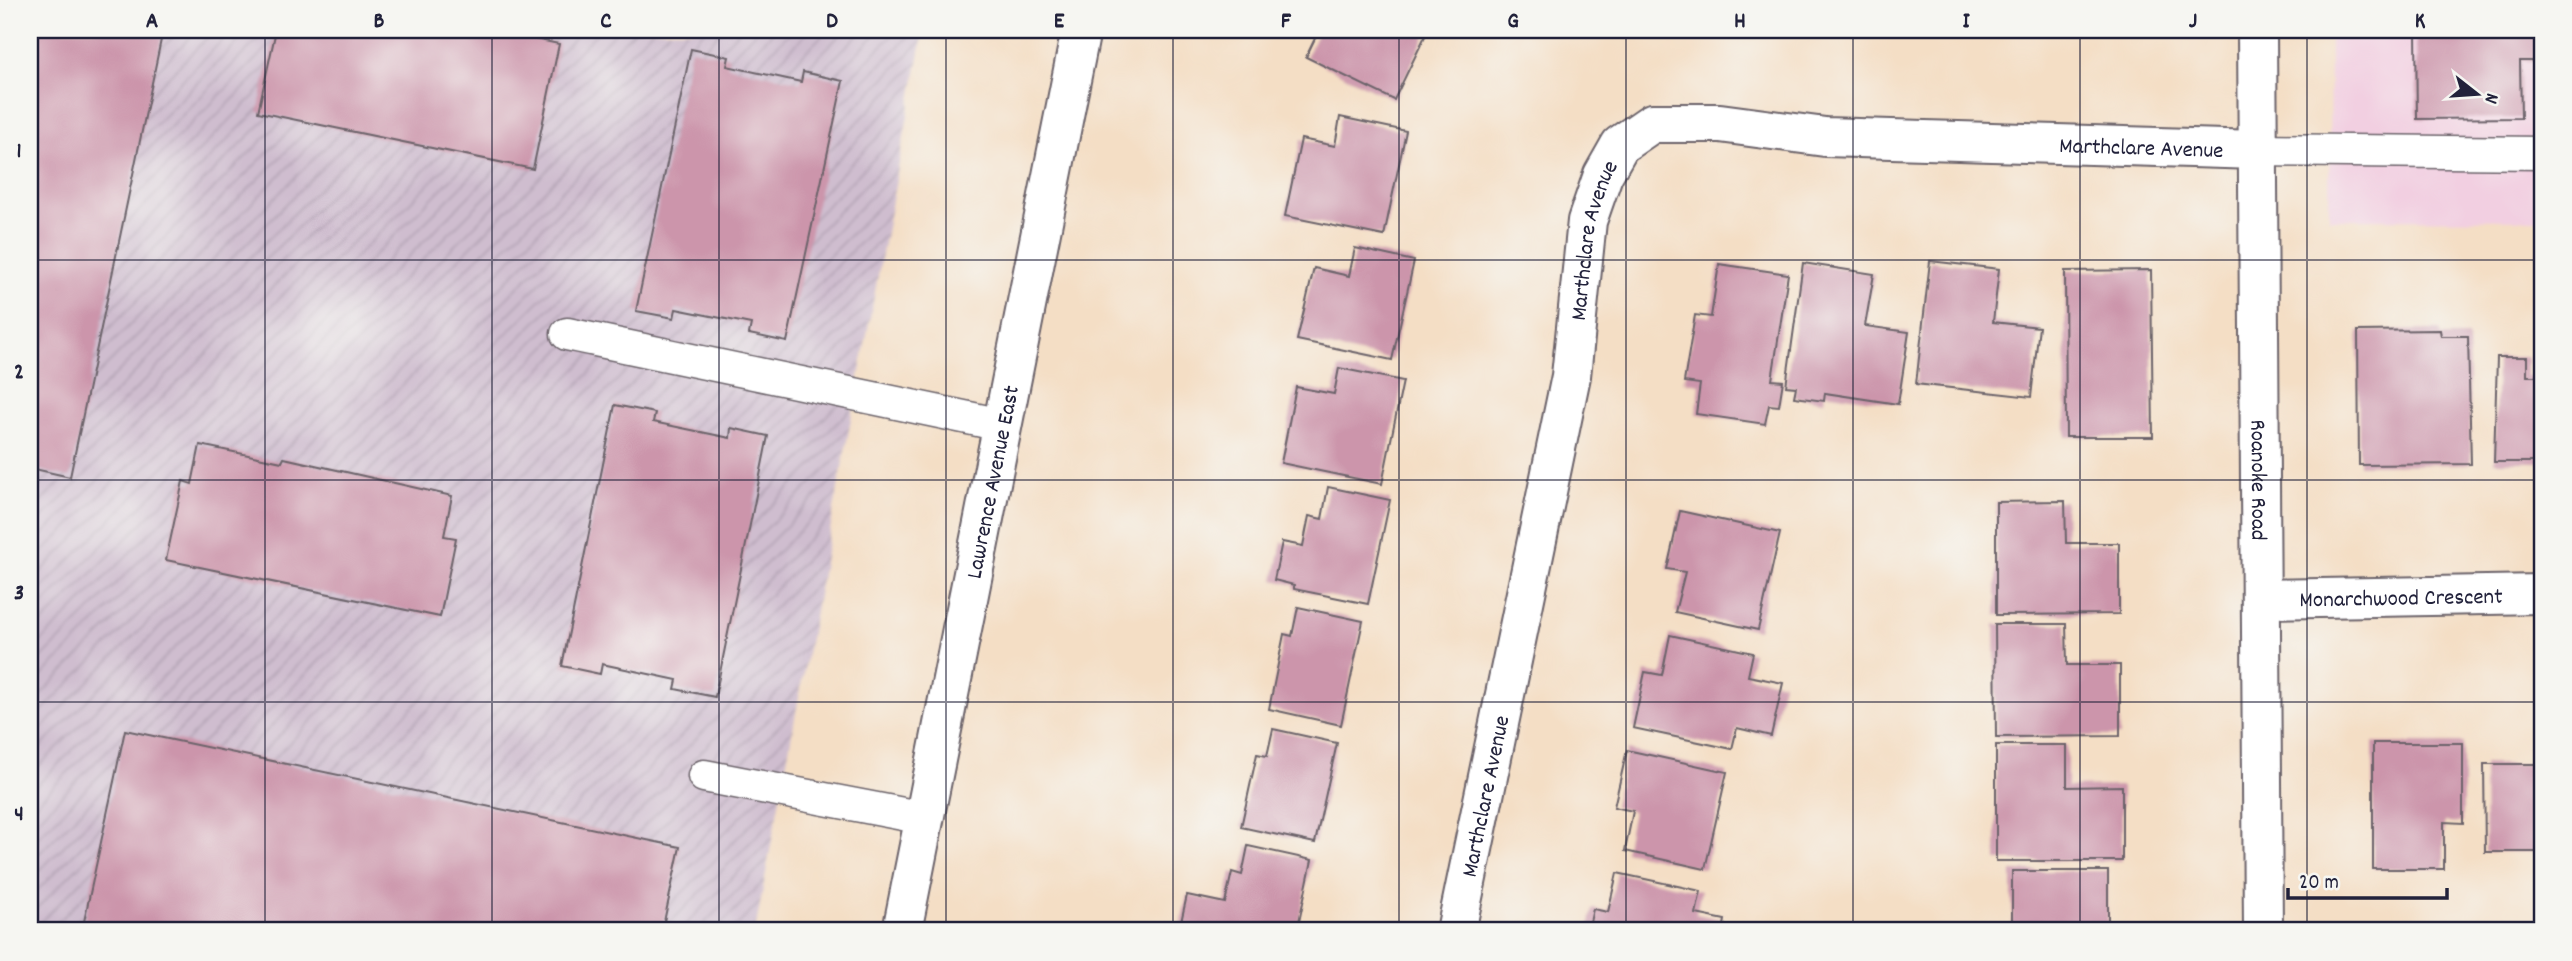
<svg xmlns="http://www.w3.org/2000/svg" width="2572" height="961" font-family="Dekko,sans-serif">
<defs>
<pattern id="industrial-furrows" width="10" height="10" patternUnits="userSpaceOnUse" patternTransform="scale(1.75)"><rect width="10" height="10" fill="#cfbdcf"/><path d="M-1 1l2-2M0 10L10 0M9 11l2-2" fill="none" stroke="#b1a2b3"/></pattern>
</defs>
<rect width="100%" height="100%" fill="#f6f6f2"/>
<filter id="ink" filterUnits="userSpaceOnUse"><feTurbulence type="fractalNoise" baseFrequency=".0143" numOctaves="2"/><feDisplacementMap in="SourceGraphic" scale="14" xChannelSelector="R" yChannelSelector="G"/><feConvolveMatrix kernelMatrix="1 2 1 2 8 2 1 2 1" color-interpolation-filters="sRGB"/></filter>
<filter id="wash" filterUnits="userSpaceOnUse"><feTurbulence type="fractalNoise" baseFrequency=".00686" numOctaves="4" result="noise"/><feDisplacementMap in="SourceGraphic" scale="28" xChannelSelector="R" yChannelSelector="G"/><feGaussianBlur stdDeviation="1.57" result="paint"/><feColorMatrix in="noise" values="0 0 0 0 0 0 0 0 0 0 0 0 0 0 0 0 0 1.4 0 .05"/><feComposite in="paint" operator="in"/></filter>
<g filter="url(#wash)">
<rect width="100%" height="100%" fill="#f4dec5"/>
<path fill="#f2cfe1" d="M 2330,30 L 2542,30 L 2542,220 L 2329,219 Z"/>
<path fill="url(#industrial-furrows)" d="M 30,30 L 924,30 L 755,931 L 30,931 Z"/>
<g id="blocks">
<g fill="#cc95ab">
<path d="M 30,30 L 163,30 L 70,477 L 30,468 Z"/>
<path d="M 276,30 L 490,30 L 559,44 L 533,169 L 258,112 Z"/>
<path d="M 1319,30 L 1428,30 L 1394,100 L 1306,57 Z"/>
<path d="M 2416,30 L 2542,30 L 2542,61 L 2520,61 L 2521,118 L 2417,119 Z"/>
<path d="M 691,49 L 729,57 L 727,66 L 801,82 L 803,72 L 843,81 L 787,342 L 749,334 L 751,324 L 676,309 L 674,318 L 636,311 Z"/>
<path d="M 1340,117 L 1406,131 L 1384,236 L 1285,216 L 1301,139 L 1335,146 Z"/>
<path d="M 1355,248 L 1414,261 L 1392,360 L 1297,340 L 1314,268 L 1349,276 Z"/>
<path d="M 1930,261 L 1999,269 L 1993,322 L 2039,327 L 2031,397 L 1916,384 Z"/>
<path d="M 1803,263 L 1874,274 L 1865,326 L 1909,332 L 1898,404 L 1825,393 L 1824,401 L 1794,397 L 1796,387 L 1786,386 Z"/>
<path d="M 1719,264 L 1788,274 L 1772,380 L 1783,381 L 1779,406 L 1769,405 L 1765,424 L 1696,414 L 1700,384 L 1684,382 L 1695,315 L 1711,317 Z"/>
<path d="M 2151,270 L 2153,437 L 2066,437 L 2065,271 Z"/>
<path d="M 2440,330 L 2441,336 L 2468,336 L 2471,464 L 2359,465 L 2358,331 Z"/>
<path d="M 2497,357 L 2527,357 L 2527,376 L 2542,376 L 2542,462 L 2494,462 Z"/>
<path d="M 1339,368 L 1403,381 L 1382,484 L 1281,463 L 1296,387 L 1334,394 Z"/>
<path d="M 615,405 L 655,413 L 653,422 L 730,438 L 731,428 L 768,436 L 715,697 L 675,689 L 677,680 L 602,664 L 600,674 L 562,666 Z"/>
<path d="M 200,445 L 282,462 L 284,458 L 452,496 L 444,536 L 456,538 L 440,617 L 166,560 L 183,481 L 192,484 Z"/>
<path d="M 1328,487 L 1390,500 L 1368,604 L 1294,589 L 1294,585 L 1274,580 L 1282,542 L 1303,546 L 1309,516 L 1322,519 Z"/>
<path d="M 2065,501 L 2066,543 L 2119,543 L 2119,614 L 1996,615 L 1996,502 Z"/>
<path d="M 1680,511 L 1780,533 L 1758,630 L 1675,612 L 1685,572 L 1667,569 Z"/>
<path d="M 1298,607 L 1363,621 L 1341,725 L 1269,709 L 1284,634 L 1292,636 Z"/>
<path d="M 1995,624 L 2066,624 L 2067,665 L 2120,665 L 2120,736 L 1996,737 Z"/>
<path d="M 1670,635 L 1753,653 L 1748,676 L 1783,683 L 1771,736 L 1737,728 L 1732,749 L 1633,728 L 1645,672 L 1662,675 Z"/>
<path d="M 1273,729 L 1337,743 L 1315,843 L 1241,827 L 1257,754 L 1267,756 Z"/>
<path d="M 125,730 L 680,847 L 662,931 L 82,931 Z"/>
<path d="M 2373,743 L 2463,743 L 2463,823 L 2444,822 L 2444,869 L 2373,869 Z"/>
<path d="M 1996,745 L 2067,745 L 2067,787 L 2122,786 L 2122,861 L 1996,861 Z"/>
<path d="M 1627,750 L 1727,772 L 1705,869 L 1625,851 L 1633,811 L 1614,807 Z"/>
<path d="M 2484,764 L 2542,764 L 2542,852 L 2485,852 Z"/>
<path d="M 1248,846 L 1312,860 L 1297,931 L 1179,931 L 1187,895 L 1225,903 L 1232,872 L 1242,875 Z"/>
<rect x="2012" y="871" width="96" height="60"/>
<path d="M 1617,873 L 1701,891 L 1696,914 L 1725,920 L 1723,931 L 1588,931 L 1593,909 L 1608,912 Z"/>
</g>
</g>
</g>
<g filter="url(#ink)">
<use href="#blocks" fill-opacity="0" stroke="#6c646b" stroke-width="2"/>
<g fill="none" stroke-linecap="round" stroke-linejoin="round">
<g stroke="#6c646b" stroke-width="35">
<g id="service">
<path d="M 2258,150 L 2542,153"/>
<path d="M 567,334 L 1002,425"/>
<path d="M 704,776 L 924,818"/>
</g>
</g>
<g stroke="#6c646b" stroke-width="42">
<g id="minor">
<path id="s1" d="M 2257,30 L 2263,931"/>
<path id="s2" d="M 2261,599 L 2542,594"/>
<path id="s3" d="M 1456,931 L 1571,376 L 1587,221 L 1603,175 L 1620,145 L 1652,123 L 1720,123 L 1825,137 L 2258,150"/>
</g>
</g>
<g stroke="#6c646b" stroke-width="42">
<g id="secondary">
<path id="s4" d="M 902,931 L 1081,30"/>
</g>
</g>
<use href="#service" stroke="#fff" stroke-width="32"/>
<use href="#minor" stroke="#fff" stroke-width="38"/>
<use href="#secondary" stroke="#fff" stroke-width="38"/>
</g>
</g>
<path fill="none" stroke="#22223b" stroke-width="2" stroke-opacity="0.55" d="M 265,30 L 265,931M 492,30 L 492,931M 719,30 L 719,931M 946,30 L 946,931M 1173,30 L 1173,931M 1399,30 L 1399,931M 1626,30 L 1626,931M 1853,30 L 1853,931M 2080,30 L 2080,931M 2307,30 L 2307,931M 30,260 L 2542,260M 30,480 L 2542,480M 30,702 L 2542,702"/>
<g text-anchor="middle" stroke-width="5" stroke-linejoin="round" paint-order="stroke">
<g font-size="23" fill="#22223b" stroke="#f6f6f2">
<text dy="8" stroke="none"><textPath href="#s3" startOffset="1335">Marthclare Avenue</textPath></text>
<text dy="8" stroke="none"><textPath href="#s3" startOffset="705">Marthclare Avenue</textPath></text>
<text dy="8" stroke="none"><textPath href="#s4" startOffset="458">Lawrence Avenue East</textPath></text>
<text dy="8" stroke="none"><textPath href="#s1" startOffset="450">Roanoke Road</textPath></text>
<text dy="8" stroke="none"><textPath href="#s2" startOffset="140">Monarchwood Crescent</textPath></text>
<text dy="8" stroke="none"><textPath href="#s3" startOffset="138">Marthclare Avenue</textPath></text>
</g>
</g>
<rect width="2572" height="961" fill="none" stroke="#f6f6f2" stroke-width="77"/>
<g transform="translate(2477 94) rotate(107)" stroke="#f6f6f2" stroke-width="5" paint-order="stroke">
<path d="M0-5L12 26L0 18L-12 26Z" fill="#22223b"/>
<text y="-10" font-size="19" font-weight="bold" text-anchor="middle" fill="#22223b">N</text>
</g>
<path d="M2288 888v10h159v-10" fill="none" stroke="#22223b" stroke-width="3.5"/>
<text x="2299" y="888" font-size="21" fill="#22223b" stroke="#f6f6f2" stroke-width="5" paint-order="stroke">20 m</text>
<rect x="38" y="38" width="2496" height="884" fill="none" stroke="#22223b" stroke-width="2.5"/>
<g font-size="23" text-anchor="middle" font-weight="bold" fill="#22223b">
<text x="152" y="27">A</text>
<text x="379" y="27">B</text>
<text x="606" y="27">C</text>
<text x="832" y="27">D</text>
<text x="1059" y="27">E</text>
<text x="1286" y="27">F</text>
<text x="1513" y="27">G</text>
<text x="1740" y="27">H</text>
<text x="1966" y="27">I</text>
<text x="2193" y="27">J</text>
<text x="2420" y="27">K</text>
<text x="19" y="157">1</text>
<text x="19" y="378">2</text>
<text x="19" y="599">3</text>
<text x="19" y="820">4</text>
</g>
</svg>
